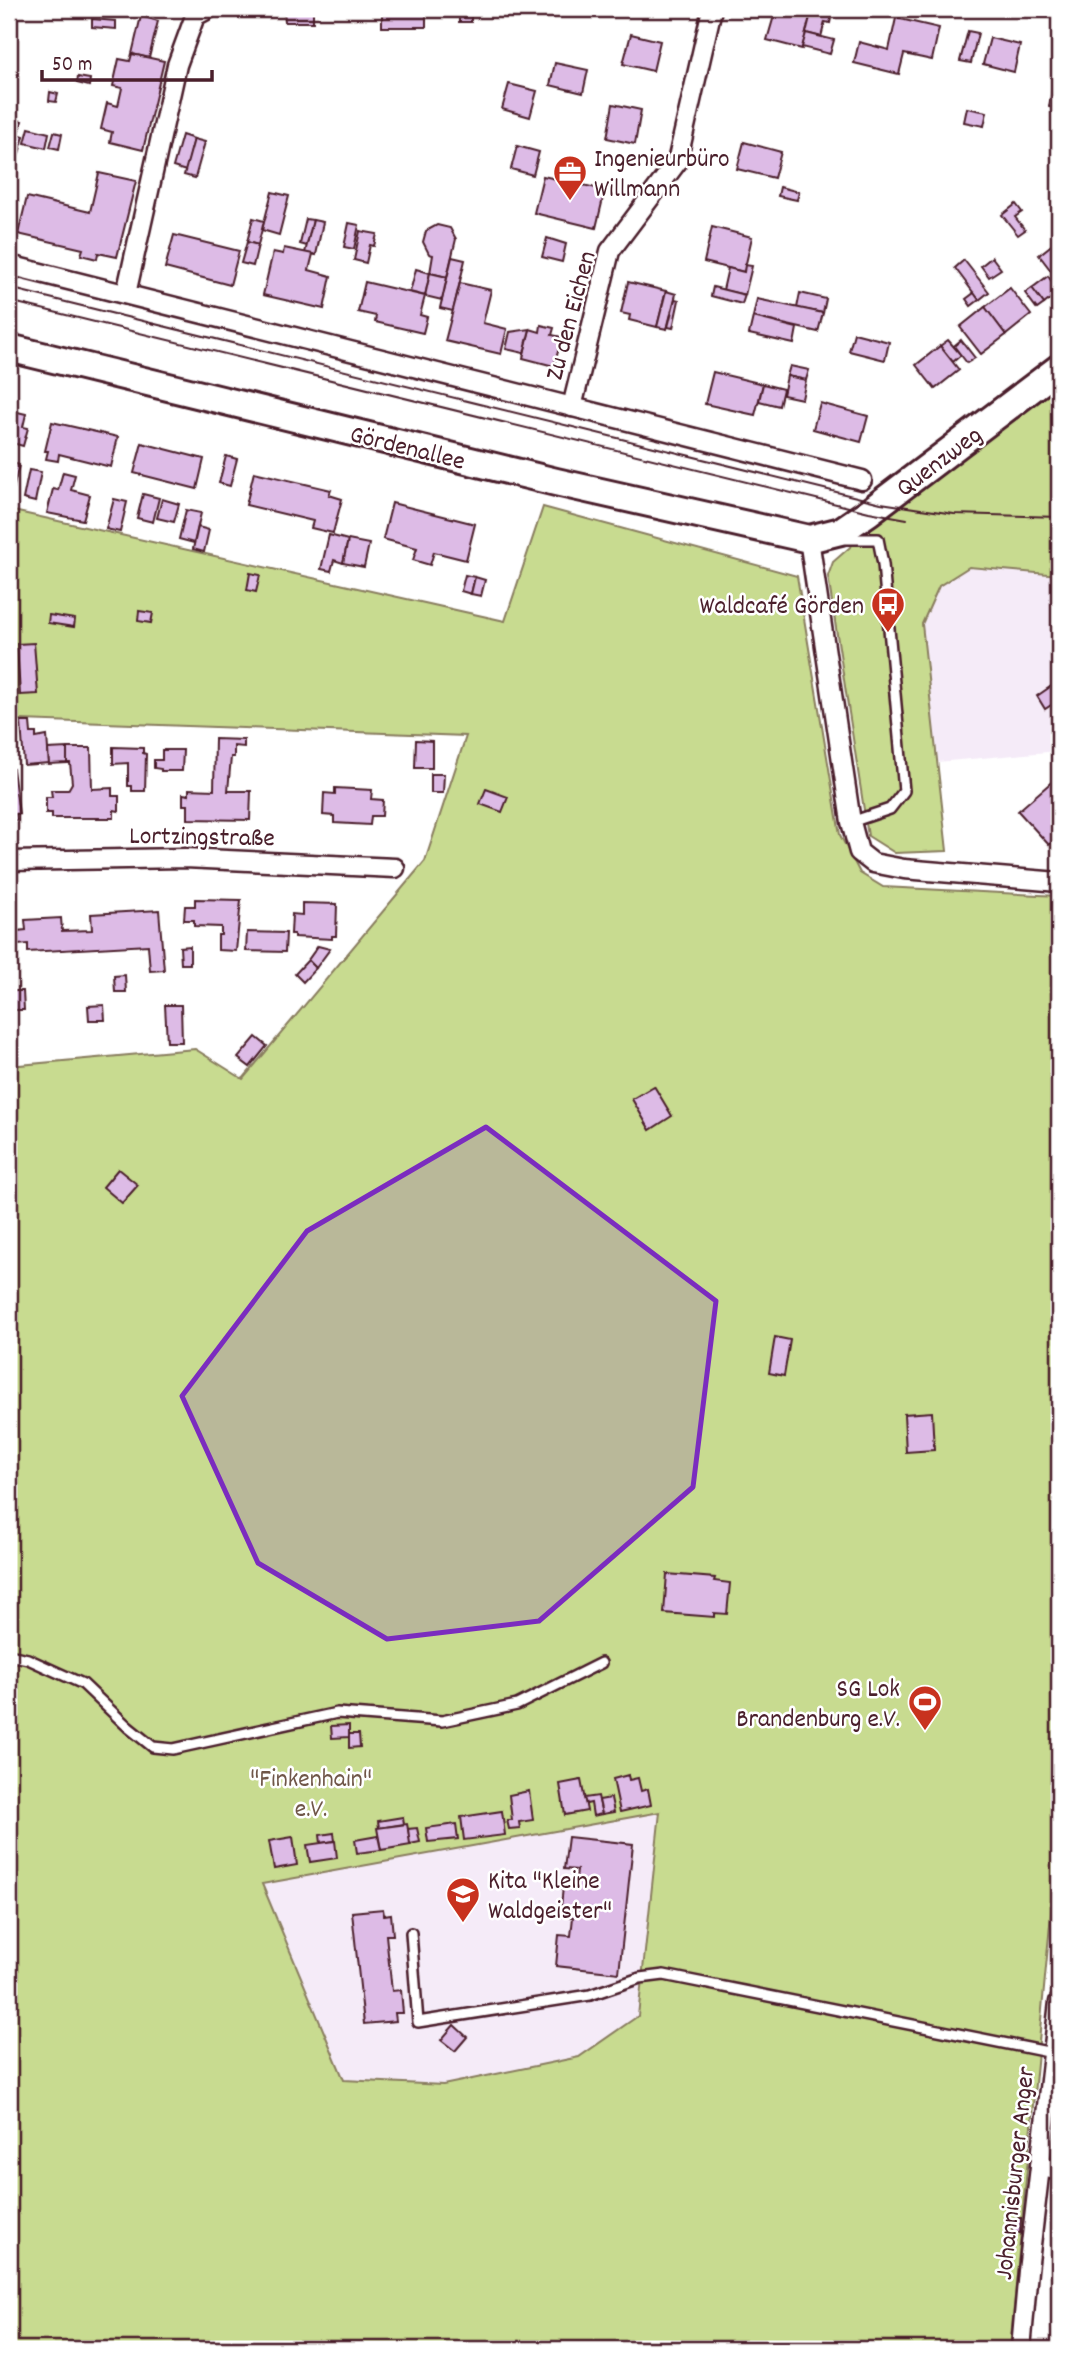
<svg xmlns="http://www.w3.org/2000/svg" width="1068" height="2358" font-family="Dekko,sans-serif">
<rect width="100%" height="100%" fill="#fff"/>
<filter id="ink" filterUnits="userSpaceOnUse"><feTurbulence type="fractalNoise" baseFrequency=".0143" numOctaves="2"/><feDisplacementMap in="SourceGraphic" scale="14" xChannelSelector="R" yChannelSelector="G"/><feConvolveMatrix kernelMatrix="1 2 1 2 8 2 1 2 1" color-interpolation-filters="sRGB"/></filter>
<g filter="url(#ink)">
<g fill="#f5ebf8">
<path d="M 969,567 L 1059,575 L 1059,751 L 937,762 L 922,624 L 939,586 Z"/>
<path d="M 660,1812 L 638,2016 L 579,2057 L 443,2085 L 344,2080 L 262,1884 Z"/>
</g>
<g fill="#c8db90" stroke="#897d5e" stroke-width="2" fill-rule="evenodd">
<path d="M 1059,382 L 1059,575 L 969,567 L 939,586 L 922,624 L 947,851 L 895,853 L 868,836 L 828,576 L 833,562 L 905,499 Z"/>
<path d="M 543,507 L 797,576 L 840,835 L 860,873 L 883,887 L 1059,896 L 1059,1829 L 1010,2349 L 9,2349 L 9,1066 L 195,1049 L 243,1079 L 425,861 L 466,736 L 21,720 L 9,722 L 9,510 L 505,621 ZM 660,1812 L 638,2016 L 579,2057 L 443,2085 L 344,2080 L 262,1884 Z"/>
</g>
<g fill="#ddbbe6" stroke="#4a1f2b" stroke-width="2">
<path d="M 284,9 L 313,9 L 313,22 L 285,22 Z"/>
<rect x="382" y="9" width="44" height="18"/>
<rect x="459" y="9" width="12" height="13"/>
<path d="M 550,9 L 568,9 L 566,16 L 549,13 Z"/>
<path d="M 776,9 L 812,9 L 802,49 L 767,40 Z"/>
<path d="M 812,9 L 833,9 L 830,23 L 825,22 L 821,37 L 806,33 Z"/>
<path d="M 141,16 L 158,21 L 149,58 L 132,54 Z"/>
<path d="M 896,18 L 939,28 L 932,60 L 904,54 L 899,74 L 854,63 L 859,42 L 889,50 Z"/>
<path d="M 92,19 L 116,21 L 116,29 L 92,27 Z"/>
<path d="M 968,31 L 978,33 L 971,63 L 960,61 Z"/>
<path d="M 806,33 L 834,40 L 830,54 L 802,47 Z"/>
<path d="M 631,34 L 660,41 L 653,71 L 623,64 Z"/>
<path d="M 990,38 L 1020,45 L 1014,72 L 983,64 Z"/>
<path d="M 132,54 L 164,61 L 143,150 L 110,142 L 112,132 L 101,129 L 107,103 L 118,106 L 122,88 L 113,86 L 119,59 L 130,61 Z"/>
<path d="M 555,63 L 588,70 L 583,93 L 550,85 Z"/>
<path d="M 78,77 L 90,79 L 89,86 L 77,83 Z"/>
<path d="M 509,84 L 537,91 L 530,117 L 502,109 Z"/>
<path d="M 1052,89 L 1059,90 L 1059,109 L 1049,107 Z"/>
<path d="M 50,92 L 58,94 L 56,102 L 49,101 Z"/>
<path d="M 613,104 L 641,110 L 635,144 L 607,138 Z"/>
<path d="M 967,108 L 987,112 L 984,126 L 964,122 Z"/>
<path d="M 9,118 L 22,121 L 18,134 L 9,132 Z"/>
<path d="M 29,128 L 49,133 L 46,148 L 25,143 Z"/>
<path d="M 9,132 L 24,136 L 14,171 L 9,170 Z"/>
<path d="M 54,132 L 62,134 L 59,149 L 50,147 Z"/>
<path d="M 182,135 L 194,139 L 186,171 L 173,167 Z"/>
<path d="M 194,139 L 205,142 L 195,178 L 184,175 Z"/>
<path d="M 744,142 L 781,152 L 774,178 L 737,169 Z"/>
<path d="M 517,146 L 539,152 L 533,175 L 511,169 Z"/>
<path d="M 99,173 L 136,181 L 117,257 L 98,253 L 97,259 L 81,255 L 83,249 L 18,234 L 27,197 L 90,212 Z"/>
<path d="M 543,176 L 605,190 L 596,228 L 534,213 Z"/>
<path d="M 780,187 L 799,192 L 797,200 L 778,196 Z"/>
<path d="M 272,192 L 289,196 L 279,235 L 262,230 Z"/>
<path d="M 1016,204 L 1022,212 L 1015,217 L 1025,230 L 1018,235 L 1002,215 Z"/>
<path d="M 253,218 L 264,221 L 258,245 L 247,242 Z"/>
<path d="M 306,219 L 313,220 L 307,246 L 300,244 Z"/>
<path d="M 313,220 L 323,222 L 316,255 L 305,253 Z"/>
<path d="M 349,223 L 359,225 L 354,249 L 344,247 Z"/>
<path d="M 437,225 L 450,228 L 456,239 L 447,277 L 430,273 L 433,255 L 429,254 L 423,242 L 426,231 Z"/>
<path d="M 712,227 L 752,237 L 744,272 L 704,262 Z"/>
<path d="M 360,231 L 377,234 L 374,246 L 370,245 L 366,263 L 354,260 Z"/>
<path d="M 174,235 L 239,251 L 230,285 L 165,268 Z"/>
<path d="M 547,238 L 566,244 L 562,262 L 542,257 Z"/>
<path d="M 1059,239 L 1059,281 L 1039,255 Z"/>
<path d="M 247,242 L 258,245 L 253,266 L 241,263 Z"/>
<path d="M 284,248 L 313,254 L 309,270 L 331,276 L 324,309 L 263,295 L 273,252 L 283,254 Z"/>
<path d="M 452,257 L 465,260 L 453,311 L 440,308 Z"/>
<path d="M 992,257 L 1001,269 L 989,277 L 981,266 Z"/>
<path d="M 964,260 L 989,292 L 979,300 L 955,268 Z"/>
<path d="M 745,265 L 752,266 L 745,295 L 723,290 L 728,268 L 744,272 Z"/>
<path d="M 416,269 L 430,273 L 425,296 L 410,292 Z"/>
<path d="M 430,273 L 447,277 L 442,300 L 425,296 Z"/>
<path d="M 1048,276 L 1059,292 L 1044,304 L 1032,288 Z"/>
<path d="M 365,282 L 425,296 L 420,315 L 427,317 L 423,333 L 375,322 L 376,316 L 358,312 Z"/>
<path d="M 628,282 L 666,291 L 657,327 L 629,320 L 630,315 L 621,313 Z"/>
<path d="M 460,283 L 491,290 L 483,323 L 507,329 L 501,354 L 445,341 Z"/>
<path d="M 713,287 L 745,295 L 742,304 L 711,296 Z"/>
<path d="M 1010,288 L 1031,315 L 1006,335 L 985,307 Z"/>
<path d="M 1032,288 L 1044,304 L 1037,309 L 1025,293 Z"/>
<path d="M 666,291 L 676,294 L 667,329 L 657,327 Z"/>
<path d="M 800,293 L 826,299 L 823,313 L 797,308 Z"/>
<path d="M 974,293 L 979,300 L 971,306 L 966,299 Z"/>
<path d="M 675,299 L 679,300 L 673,328 L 668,327 Z"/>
<path d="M 757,299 L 823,313 L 818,332 L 753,317 Z"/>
<path d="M 985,307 L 1006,335 L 981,354 L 960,327 Z"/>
<path d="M 753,317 L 797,328 L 794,344 L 749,334 Z"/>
<path d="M 541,325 L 554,328 L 552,335 L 562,337 L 554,366 L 523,358 L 530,329 L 540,332 Z"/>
<path d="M 530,329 L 524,353 L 506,349 L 510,332 Z"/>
<path d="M 854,333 L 889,342 L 885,360 L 849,351 Z"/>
<path d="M 948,340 L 961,355 L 953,362 L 940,346 Z"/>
<path d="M 961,340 L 975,358 L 967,363 L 954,346 Z"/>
<path d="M 940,346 L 959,370 L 935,389 L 916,365 Z"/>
<path d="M 790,366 L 809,370 L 806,380 L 787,376 Z"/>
<path d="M 713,372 L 763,384 L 755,415 L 705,404 Z"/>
<path d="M 787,376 L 806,380 L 802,399 L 783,395 Z"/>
<path d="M 763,384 L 783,389 L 779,406 L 759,401 Z"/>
<path d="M 820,403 L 868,416 L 861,442 L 813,429 Z"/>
<path d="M 9,410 L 26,414 L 23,427 L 28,428 L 23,446 L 9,442 Z"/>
<path d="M 52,422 L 118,437 L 111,467 L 59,454 L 58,461 L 46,459 L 48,451 L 45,451 Z"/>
<path d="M 142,443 L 204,459 L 197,489 L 134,473 Z"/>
<path d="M 226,456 L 237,459 L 230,486 L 219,483 Z"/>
<path d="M 9,462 L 19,465 L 9,507 Z"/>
<path d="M 29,470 L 41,472 L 35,502 L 23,499 Z"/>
<path d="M 63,472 L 75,475 L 71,490 L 90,495 L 83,520 L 47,513 L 53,489 L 58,490 Z"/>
<path d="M 254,472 L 331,490 L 329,495 L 342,499 L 333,533 L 311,528 L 313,521 L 246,505 Z"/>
<path d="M 143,494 L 159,498 L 153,522 L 137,518 Z"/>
<path d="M 114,499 L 127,502 L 120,532 L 106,529 Z"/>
<path d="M 162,499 L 179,504 L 174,522 L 157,518 Z"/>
<path d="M 392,503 L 475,524 L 466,560 L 434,552 L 430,565 L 413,560 L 417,548 L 383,539 Z"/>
<path d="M 186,510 L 201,513 L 194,543 L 179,539 Z"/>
<path d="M 198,527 L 209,530 L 204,552 L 193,549 Z"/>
<path d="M 329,535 L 348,540 L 343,563 L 334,560 L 331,571 L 321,569 Z"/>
<path d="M 348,540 L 369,544 L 364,567 L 343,563 Z"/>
<path d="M 250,573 L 260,575 L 256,592 L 247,590 Z"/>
<path d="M 465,575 L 475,577 L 471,594 L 461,591 Z"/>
<path d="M 475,577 L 485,580 L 481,596 L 471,594 Z"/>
<path d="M 139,611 L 153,613 L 151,623 L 138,621 Z"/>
<path d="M 49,615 L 75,619 L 74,627 L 48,623 Z"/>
<path d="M 34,643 L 38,694 L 20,695 L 17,644 Z"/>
<path d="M 1053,685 L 1059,694 L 1059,700 L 1045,709 L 1037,696 Z"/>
<path d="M 21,722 L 30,722 L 31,733 L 36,733 L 36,738 L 47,736 L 49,763 L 24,765 Z"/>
<path d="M 215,739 L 244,740 L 244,747 L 234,746 L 234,757 L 231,757 L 228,791 L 251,791 L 250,820 L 188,819 L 188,805 L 183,805 L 183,794 L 189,795 L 189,789 L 214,790 Z"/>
<path d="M 416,740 L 432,741 L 432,768 L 415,768 Z"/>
<path d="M 113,747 L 143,748 L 143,753 L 146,754 L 145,791 L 132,791 L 132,786 L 128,786 L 128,763 L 113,764 Z"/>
<path d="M 67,748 L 91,748 L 92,789 L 112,788 L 112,796 L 119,796 L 119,811 L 114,810 L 114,818 L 52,818 L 52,813 L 46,813 L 46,797 L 52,797 L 51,790 L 68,790 L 72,783 L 70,763 L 67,763 Z"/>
<path d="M 67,748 L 67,763 L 49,764 L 48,749 Z"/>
<path d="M 162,750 L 183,750 L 182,771 L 161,771 L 161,769 L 154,768 L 154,760 L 162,760 Z"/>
<path d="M 13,769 L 19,814 L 16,814 L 17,820 L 9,821 L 9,770 Z"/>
<path d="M 431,774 L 444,774 L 443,793 L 431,793 Z"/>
<path d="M 1055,779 L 1059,785 L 1059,836 L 1049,845 L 1018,811 Z"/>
<path d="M 335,788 L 372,790 L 371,799 L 383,800 L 382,816 L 371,816 L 370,825 L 334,823 L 334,816 L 323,815 L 324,793 L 335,794 Z"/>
<path d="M 486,789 L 508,797 L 502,812 L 480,804 Z"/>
<path d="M 195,899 L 241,900 L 236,951 L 218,950 L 218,935 L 221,935 L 221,927 L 194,926 L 194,920 L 184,920 L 185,906 L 195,906 Z"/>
<path d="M 302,903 L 337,904 L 336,936 L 332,936 L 332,939 L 294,937 L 294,934 L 291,934 L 292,914 L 302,915 Z"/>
<path d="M 159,910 L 164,970 L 150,971 L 148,945 L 28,952 L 28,944 L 18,945 L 17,931 L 26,930 L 25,920 L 61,918 L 62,931 L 92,930 L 91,914 Z"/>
<path d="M 247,932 L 286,933 L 285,952 L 246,951 Z"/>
<path d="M 190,946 L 190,964 L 181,964 L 180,947 Z"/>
<path d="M 318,946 L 330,949 L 316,968 L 308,960 Z"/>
<path d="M 308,960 L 316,968 L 303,982 L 295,974 Z"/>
<path d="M 125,975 L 126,992 L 115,992 L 114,976 Z"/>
<path d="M 9,991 L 23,991 L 24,1010 L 9,1010 Z"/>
<path d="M 104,1005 L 105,1020 L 89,1020 L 88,1006 Z"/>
<path d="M 165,1005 L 181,1005 L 182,1042 L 167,1042 Z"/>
<path d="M 256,1037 L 267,1046 L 250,1067 L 238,1058 Z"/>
<path d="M 654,1086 L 672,1116 L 650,1130 L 632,1099 Z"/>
<path d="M 118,1169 L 138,1185 L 122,1203 L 103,1187 Z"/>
<path d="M 775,1337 L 790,1340 L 784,1376 L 769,1373 Z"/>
<path d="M 932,1412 L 934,1450 L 906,1452 L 904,1414 Z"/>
<path d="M 667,1574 L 715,1578 L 714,1581 L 730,1583 L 727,1614 L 714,1613 L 714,1617 L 664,1613 Z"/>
<path d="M 349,1725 L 349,1737 L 332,1738 L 331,1726 Z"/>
<path d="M 349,1734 L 359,1734 L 360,1747 L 349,1748 Z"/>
<path d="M 628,1775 L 629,1780 L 638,1778 L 641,1791 L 648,1789 L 651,1805 L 620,1812 L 613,1779 Z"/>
<path d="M 581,1780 L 587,1811 L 565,1815 L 560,1784 Z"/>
<path d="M 529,1791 L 533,1820 L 519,1822 L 520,1828 L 509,1829 L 507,1820 L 512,1820 L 509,1795 Z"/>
<path d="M 598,1796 L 602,1814 L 593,1816 L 591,1803 L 586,1804 L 584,1798 Z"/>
<path d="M 611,1798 L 614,1812 L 602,1814 L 599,1800 Z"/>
<path d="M 502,1811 L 505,1835 L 464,1840 L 461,1817 Z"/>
<path d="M 403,1817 L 404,1824 L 379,1828 L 378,1821 Z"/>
<path d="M 407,1824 L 411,1845 L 381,1850 L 377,1828 Z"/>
<path d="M 456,1824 L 458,1839 L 428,1842 L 426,1828 Z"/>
<path d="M 417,1828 L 420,1842 L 410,1844 L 408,1829 Z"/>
<path d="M 334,1833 L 335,1841 L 321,1843 L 320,1835 Z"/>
<path d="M 378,1836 L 381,1850 L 357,1853 L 355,1840 Z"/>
<path d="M 293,1837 L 297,1865 L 274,1869 L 269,1841 Z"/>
<path d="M 568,1837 L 633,1844 L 619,1973 L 556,1966 L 559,1935 L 571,1936 L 573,1917 L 560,1916 L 563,1887 L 575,1888 L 577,1870 L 564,1869 Z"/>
<path d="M 335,1841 L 337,1858 L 310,1862 L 307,1845 Z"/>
<path d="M 383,1909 L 384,1915 L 391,1914 L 393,1935 L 386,1935 L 392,1991 L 401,1990 L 403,2013 L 395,2013 L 396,2021 L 364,2024 L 352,1912 Z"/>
<path d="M 454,2025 L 467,2037 L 455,2051 L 441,2040 Z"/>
<path d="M 1013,2218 L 1021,2218 L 1020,2233 L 1012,2233 Z"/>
</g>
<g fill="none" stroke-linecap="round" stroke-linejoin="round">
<g stroke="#4a1f2b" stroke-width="14">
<g id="lane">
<path d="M 844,539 L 878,539 L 883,564 L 904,791 L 890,809 L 851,822"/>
<path d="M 9,1655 L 28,1659 L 83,1684 L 128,1727 L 153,1747 L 173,1749 L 337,1713 L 442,1721 L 517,1705 L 601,1663"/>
<path d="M 411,1933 L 418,2022 L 590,1995 L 640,1978 L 664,1975 L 1053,2053"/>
</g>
</g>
<g stroke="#4a1f2b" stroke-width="23">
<g id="street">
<path d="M 9,265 L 862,480"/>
<path d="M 126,294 L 177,65 L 195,16 L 208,9"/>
<path d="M 572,407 L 610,251 L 677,162 L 712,9"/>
<path d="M 809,539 L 851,822 L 859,852 L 873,863 L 904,869 L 1059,882"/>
<path d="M 9,861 L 185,858 L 395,868"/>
<path d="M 1040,2166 L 1059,2171"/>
<path d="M 1021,2349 L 1028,2271 L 1059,2002"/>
</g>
</g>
<g stroke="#4a1f2b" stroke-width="32">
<path id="secondary" d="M 9,348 L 556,482 L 809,539 L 841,531 L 869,512 L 1059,368"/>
</g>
<use href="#lane" stroke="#fff" stroke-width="9"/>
<use href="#street" stroke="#fff" stroke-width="18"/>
<use href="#secondary" stroke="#fff" stroke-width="26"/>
<g stroke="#4a1f2b" stroke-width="2">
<path d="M 9,288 L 881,503 L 954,514 L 1059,517"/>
<path d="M 9,301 L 869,512 L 907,519"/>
</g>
</g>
</g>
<path fill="#7b2cbf" fill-opacity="0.2" stroke="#7b2cbf" stroke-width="5" stroke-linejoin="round" d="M 486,1127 L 716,1301 L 693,1487 L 539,1621 L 387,1639 L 258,1563 L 182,1396 L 307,1231 Z"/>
<defs>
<g id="office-pin" transform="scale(1.75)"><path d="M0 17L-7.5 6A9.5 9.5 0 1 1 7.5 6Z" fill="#c8321e" stroke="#fff"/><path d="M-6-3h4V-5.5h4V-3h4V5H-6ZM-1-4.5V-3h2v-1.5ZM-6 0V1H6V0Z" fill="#fff"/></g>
<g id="bus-pin" transform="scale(1.75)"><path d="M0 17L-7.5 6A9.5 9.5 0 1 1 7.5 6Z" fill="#c8321e" stroke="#fff"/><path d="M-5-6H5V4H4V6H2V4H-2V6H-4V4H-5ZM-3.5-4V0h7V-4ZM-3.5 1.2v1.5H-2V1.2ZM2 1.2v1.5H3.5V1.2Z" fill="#fff"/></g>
<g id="stadium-pin" transform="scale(1.75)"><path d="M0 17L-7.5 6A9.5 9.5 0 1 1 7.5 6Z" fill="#c8321e" stroke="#fff"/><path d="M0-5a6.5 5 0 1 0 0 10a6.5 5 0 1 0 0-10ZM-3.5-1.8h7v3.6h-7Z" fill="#fff"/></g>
<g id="school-pin" transform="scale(1.75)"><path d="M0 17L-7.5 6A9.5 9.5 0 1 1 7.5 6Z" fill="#c8321e" stroke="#fff"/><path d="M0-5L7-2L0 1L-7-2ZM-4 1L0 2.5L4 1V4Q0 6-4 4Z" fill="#fff"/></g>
</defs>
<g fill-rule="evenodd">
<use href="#office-pin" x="570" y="172"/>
<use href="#bus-pin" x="888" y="604"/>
<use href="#stadium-pin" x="925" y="1702"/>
<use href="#school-pin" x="463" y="1894"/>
</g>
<g text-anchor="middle" stroke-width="5" stroke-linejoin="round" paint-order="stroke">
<g font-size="26" fill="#4a1f2b" stroke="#fff" text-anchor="start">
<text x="594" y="166">Ingenieurbüro<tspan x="594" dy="30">Willmann</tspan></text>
<text x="864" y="613" text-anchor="end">Waldcafé Görden</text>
<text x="900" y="1696" text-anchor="end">SG Lok<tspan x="900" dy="30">Brandenburg e.V.</tspan></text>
<text x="488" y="1888">Kita "Kleine<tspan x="488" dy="30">Waldgeister"</tspan></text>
</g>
<g font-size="26" fill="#4a1f2b" stroke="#fff">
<text transform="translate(569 315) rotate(-75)" y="9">Zu den Eichen</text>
<text transform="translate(408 446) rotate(14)" y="9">Gördenallee</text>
<text transform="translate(938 460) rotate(-37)" y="9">Quenzweg</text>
<text transform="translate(202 835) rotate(1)" y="9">Lortzingstraße</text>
<text transform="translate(1013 2173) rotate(-84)" y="9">Johannisburger Anger</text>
</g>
<g font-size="26" fill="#705749" stroke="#fff">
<text x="311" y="1786">"Finkenhain"<tspan x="311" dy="30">e.V.</tspan></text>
</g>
</g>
<rect width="1068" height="2358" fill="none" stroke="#fff" stroke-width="35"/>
<rect x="18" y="18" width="1033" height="2323" fill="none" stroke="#4a1f2b" stroke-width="2.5" filter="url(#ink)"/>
<path d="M42 70v10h170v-10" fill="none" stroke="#4a1f2b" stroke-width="3.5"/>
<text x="52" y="70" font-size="21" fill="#4a1f2b" stroke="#ffffff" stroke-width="5" paint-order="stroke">50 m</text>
</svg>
